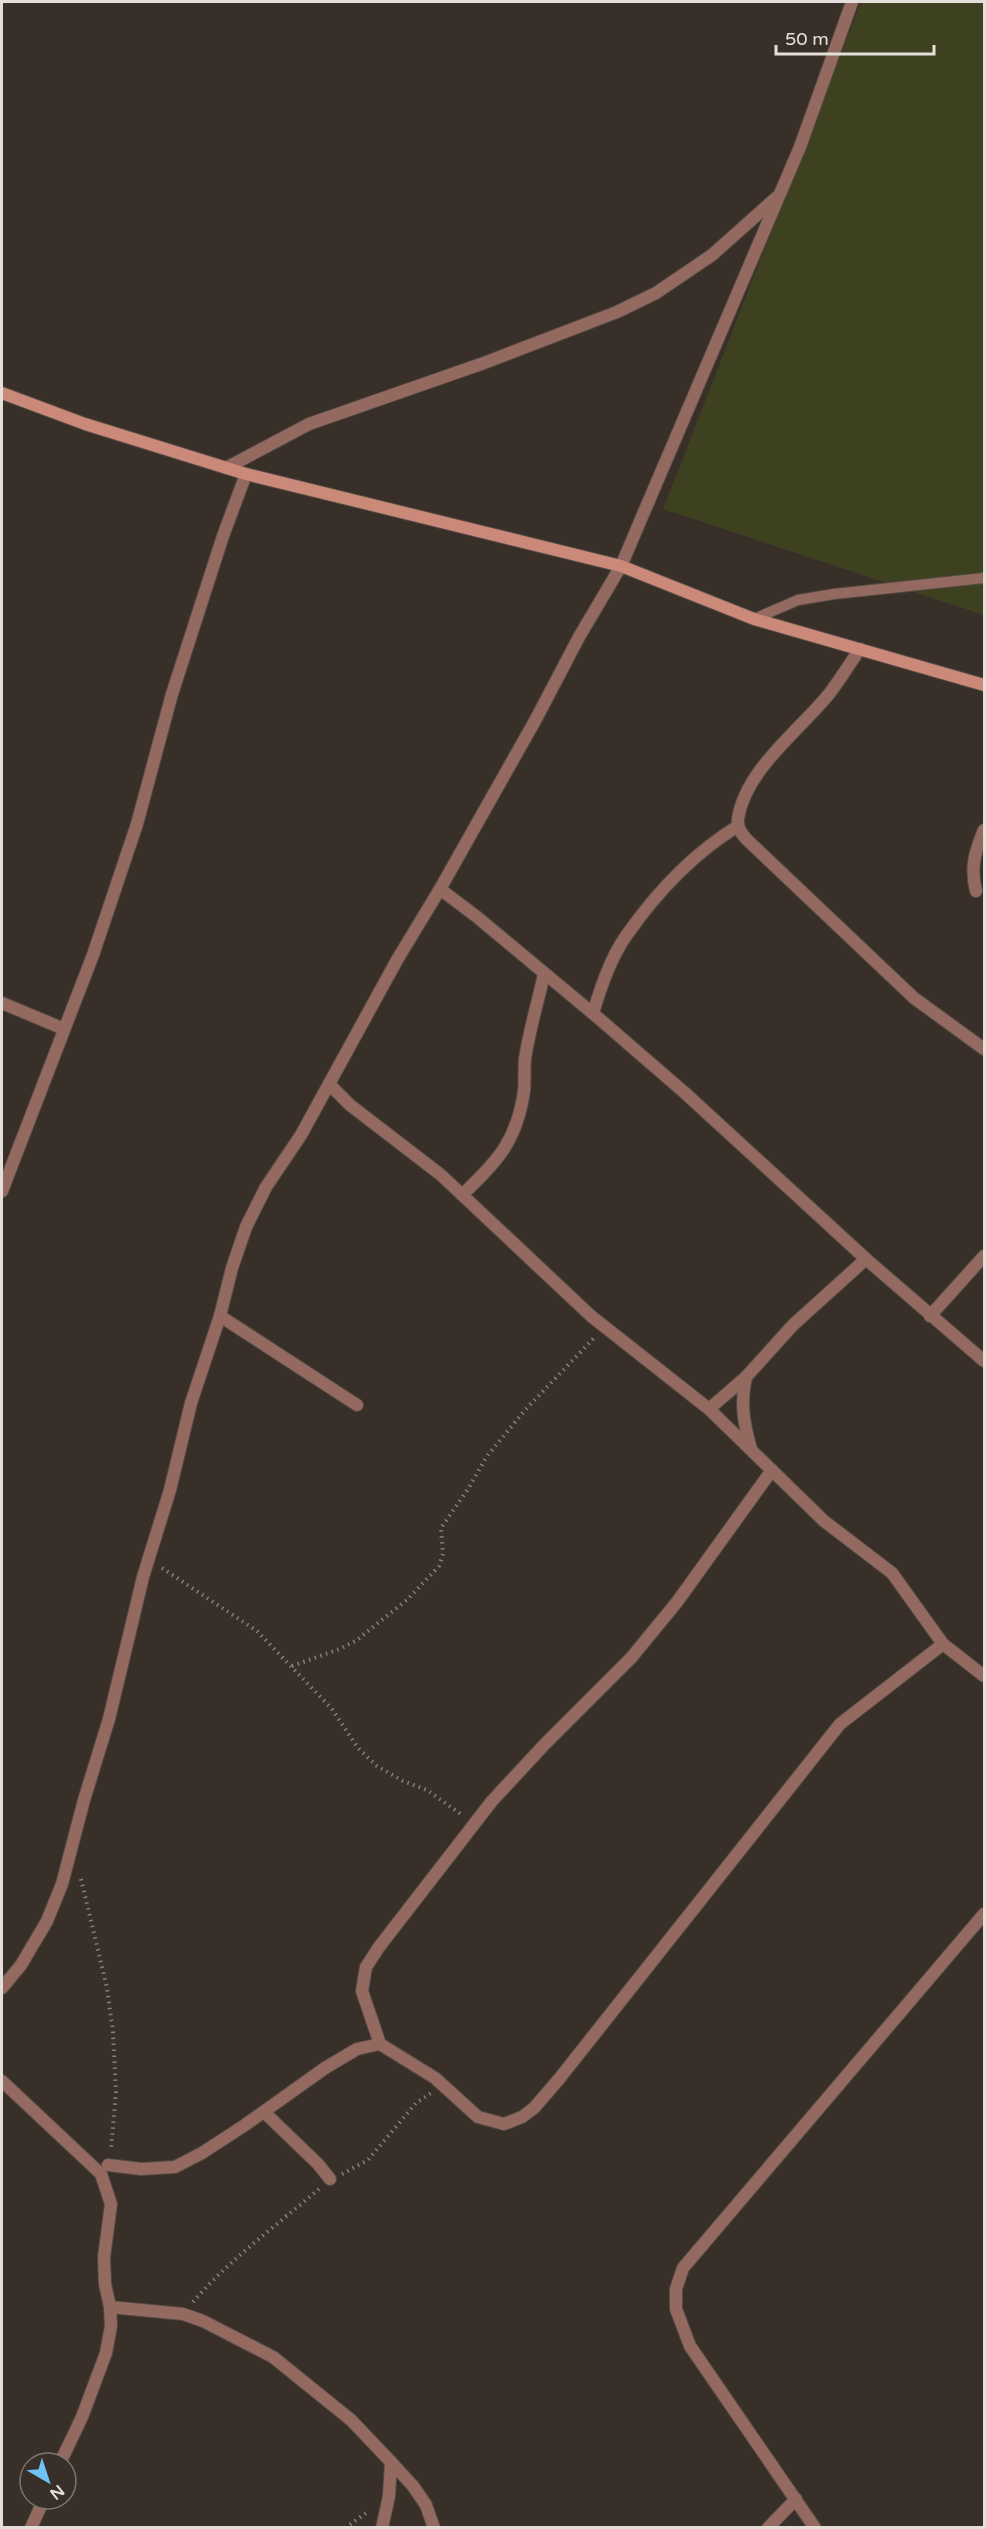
<svg xmlns="http://www.w3.org/2000/svg" width="986" height="2529" font-family="'Varela Round',sans-serif">
<rect width="100%" height="100%" fill="#382f29"/>
<path fill="#3e411f" d="M 861,2 L 984,2 L 984,615 L 663,509 Z"/>
<g fill="none" stroke-linecap="round" stroke-linejoin="round">
<g stroke="#544b45" stroke-width="12">
<path id="lane" d="M 754,619 L 798,600 L 834,594 L 984,578"/>
</g>
<g stroke="#544b45" stroke-width="14">
<g id="street">
<path d="M 226,468 L 309,424 L 484,363 L 617,312 L 656,293 L 712,255 L 777,197"/>
<path d="M 860,649 C 850,663 840,680 829,694 C 800,730 745,770 738,819 C 736,833 751,843 760,852 L 914,998 L 984,1049"/>
<path d="M 440,889 L 477,917 L 596,1016 L 685,1093 L 866,1259 L 984,1361"/>
<path d="M 976,891 C 970,867 975,852 984,830"/>
<path d="M 2,1003 L 64,1029"/>
<path d="M 593,1013 C 601,987 610,959 626,936 C 656,893 694,853 738,826"/>
<path d="M 329,1084 L 350,1105 L 441,1175 L 591,1316 L 709,1409 L 824,1521 L 892,1573 L 943,1644 L 984,1676"/>
<path d="M 2,1191 L 93,955 L 137,824 L 172,694 L 223,536 L 246,474"/>
<path d="M 462,1195 C 497,1162 517,1141 524,1091 C 525,1081 524,1070 525,1059 C 529,1031 538,1002 544,974"/>
<path d="M 220,1316 L 357,1405"/>
<path d="M 930,1316 L 984,1256"/>
<path d="M 746,1377 C 740,1404 744,1424 751,1449"/>
<path d="M 709,1409 L 746,1377 L 793,1325 L 866,1259"/>
<path d="M 2,1988 L 21,1965 L 47,1921 L 62,1884 L 84,1800 L 109,1719 L 143,1577 L 170,1490 L 191,1403 L 220,1316 L 232,1268 L 246,1227 L 266,1187 L 301,1135 L 397,960 L 440,889 L 536,719 L 579,637 L 621,566 L 800,147 L 852,2"/>
<path d="M 380,2044 L 362,1991 L 366,1967 L 379,1947 L 492,1801 L 544,1745 L 631,1658 L 677,1602 L 772,1470"/>
<path d="M 2,2081 L 101,2174 L 111,2204 L 104,2257 L 105,2284 L 110,2307 L 111,2326 L 106,2353 L 82,2417 L 60,2463"/>
<path d="M 264,2112 L 318,2164 L 330,2179"/>
<path d="M 108,2165 L 141,2169 L 175,2167 L 202,2153 L 245,2125 L 325,2068 L 357,2049 L 380,2044 L 435,2078 L 478,2117 L 504,2124 L 522,2117 L 534,2108 L 559,2079 L 840,1724 L 943,1644"/>
<path d="M 110,2307 L 183,2314 L 203,2321 L 273,2357 L 351,2420 L 391,2462 L 413,2486 L 426,2505 L 434,2528"/>
<path d="M 31,2528 L 44,2499"/>
<path d="M 382,2528 L 389,2496 L 391,2462"/>
<path d="M 768,2528 L 796,2499"/>
<path d="M 815,2528 L 690,2346 L 676,2309 L 676,2289 L 683,2268 L 984,1914"/>
</g>
</g>
<g stroke="#544b45" stroke-width="14">
<path id="secondary" d="M 2,393 L 85,424 L 246,474 L 621,566 L 754,619 L 984,685"/>
</g>
<g stroke="#867e79" stroke-width="4" stroke-dasharray="1.5 4.5" stroke-linecap="butt">
<path d="M 162,1568 L 257,1631 L 332,1709 L 358,1748 L 377,1766 L 403,1781 L 427,1790 L 462,1815"/>
<path d="M 292,1666 L 340,1649 L 357,1640 L 408,1599 L 439,1566 L 443,1554 L 441,1528 L 468,1489 L 487,1456 L 526,1409 L 594,1338"/>
<path d="M 81,1879 L 107,1988 L 113,2032 L 116,2092 L 111,2149"/>
<path d="M 342,2174 L 368,2160 L 416,2103 L 431,2093"/>
<path d="M 193,2302 C 230,2259 276,2226 319,2189"/>
<path d="M 345,2528 L 369,2511"/>
</g>
<use href="#lane" stroke="#946a60" stroke-width="10"/>
<use href="#street" stroke="#946a60" stroke-width="12"/>
<use href="#secondary" stroke="#cb897a" stroke-width="12"/>
</g>
<rect width="986" height="2529" fill="none" stroke="#e5dfdb" stroke-width="6"/>
<g transform="translate(48 2481) rotate(141)"><circle r="28" fill="#382f29" stroke="#7d7570" stroke-width="1.5"/>
<path d="M0-4.5L10 22L0 15L-10 22Z" fill="#6fc2f4"/>
<text y="-9" font-size="16" font-weight="bold" text-anchor="middle" fill="#e5dfdb">N</text>
</g>
<path d="M776 45v9h158v-9" fill="none" stroke="#e5dfdb" stroke-width="3"/>
<text x="785" y="45" font-size="18" fill="#e5dfdb" stroke="#382f29" stroke-width="4.5" paint-order="stroke">50 m</text>
</svg>
